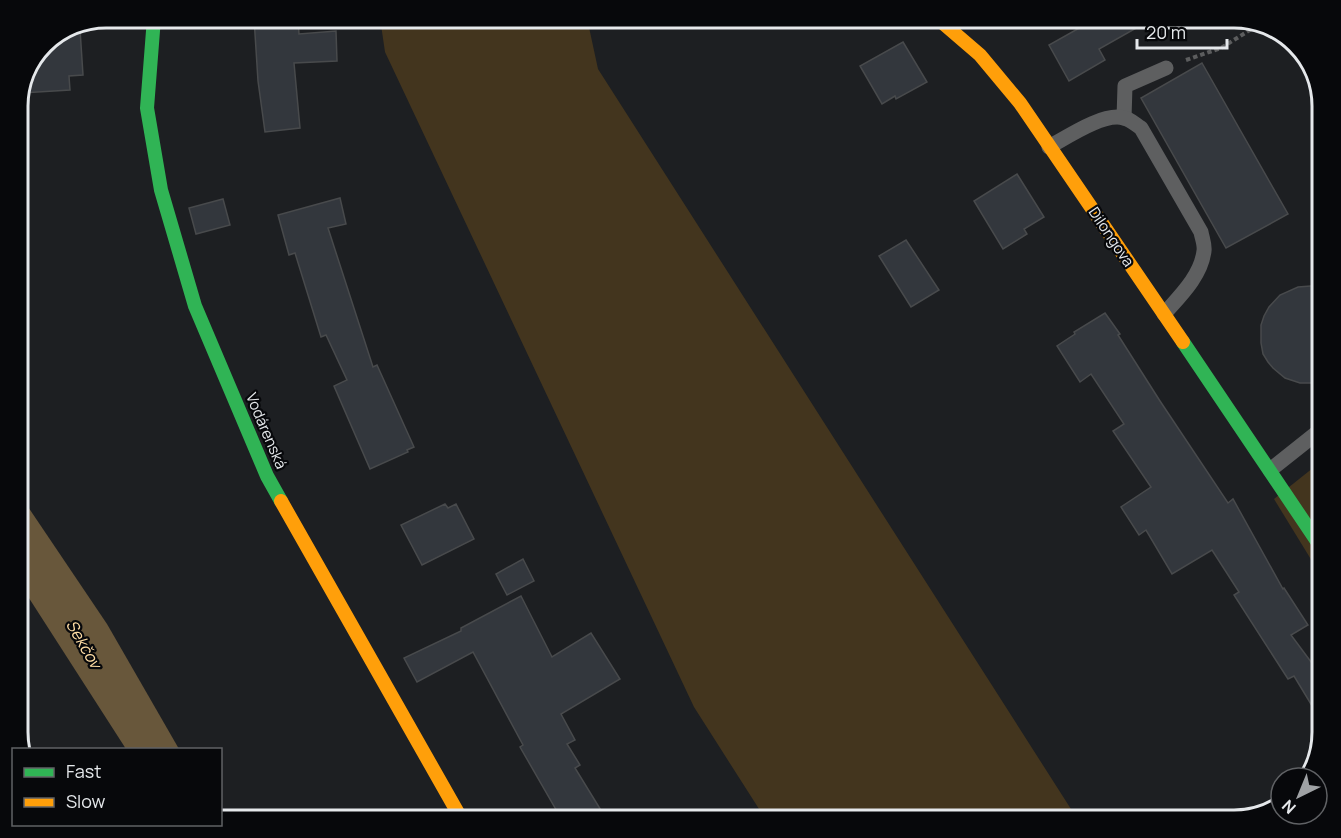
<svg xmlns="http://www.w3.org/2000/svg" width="1341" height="838" font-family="Manrope,sans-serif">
<rect width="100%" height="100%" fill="#1d1f22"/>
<g fill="#43351e">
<path d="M 380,18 L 587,18 L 598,69 L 1078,820 L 766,820 L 694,707 L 385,52 Z"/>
<path d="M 1323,460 L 1323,579 L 1274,499 Z"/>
</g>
<path fill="#68573b" d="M 18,492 L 107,624 L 179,749 L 126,749 L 18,581 Z"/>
<g fill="#33373d" stroke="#484a4c" stroke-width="1.5">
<path d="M 254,18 L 298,18 L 299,34 L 336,31 L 337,61 L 294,63 L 300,128 L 265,132 L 258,81 Z"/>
<path d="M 1097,18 L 1154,18 L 1099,49 L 1105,60 L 1069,81 L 1049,45 Z"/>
<path d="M 80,29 L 83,75 L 69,76 L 70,90 L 22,93 L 44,44 Z"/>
<path d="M 903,42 L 927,82 L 896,99 L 895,96 L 882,104 L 860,66 Z"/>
<path d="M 1202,63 L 1288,214 L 1226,248 L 1141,98 Z"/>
<path d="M 1017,174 L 1044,217 L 1024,229 L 1027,234 L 1003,249 L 974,201 Z"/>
<path d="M 340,198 L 346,224 L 328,228 L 373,367 L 377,365 L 414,447 L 407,450 L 408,452 L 370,469 L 334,386 L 347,380 L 326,335 L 321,337 L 295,253 L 289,255 L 278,215 Z"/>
<path d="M 223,199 L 230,225 L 196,234 L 189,208 Z"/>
<path d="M 906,240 L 939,290 L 911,307 L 879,256 Z"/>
<path d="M 1323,285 L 1323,383 L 1300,383 L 1285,378 L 1273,368 L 1268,362 L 1263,354 L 1261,343 L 1261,325 L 1264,316 L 1269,307 L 1280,295 L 1298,287 Z"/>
<path d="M 1105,313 L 1120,334 L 1118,335 L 1160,401 L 1228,503 L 1233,499 L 1283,589 L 1284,588 L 1308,625 L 1291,635 L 1323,678 L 1323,724 L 1294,676 L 1288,679 L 1234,595 L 1239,592 L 1212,550 L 1172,574 L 1146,530 L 1139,535 L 1121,507 L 1151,487 L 1113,431 L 1124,424 L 1091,374 L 1080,382 L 1057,346 L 1075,334 L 1074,332 Z"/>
<path d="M 445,504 L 448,508 L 456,504 L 474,539 L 422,565 L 401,525 Z"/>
<path d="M 523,559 L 534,581 L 507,595 L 496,574 Z"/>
<path d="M 521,596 L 552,657 L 591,633 L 620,679 L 561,714 L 575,740 L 567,744 L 580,765 L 575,768 L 607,820 L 562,820 L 520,747 L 523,745 L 473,652 L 417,682 L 404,658 L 461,631 L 461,628 Z"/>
</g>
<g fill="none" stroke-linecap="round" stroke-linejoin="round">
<path stroke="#5c5d5e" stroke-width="4" stroke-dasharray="4.5 3" stroke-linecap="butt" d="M 1186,60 L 1221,48 L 1258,25"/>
<g stroke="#5e5f60" stroke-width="15">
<path d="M 1124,118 L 1125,86 L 1166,68"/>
<path d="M 1049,147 C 1067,137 1104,112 1124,118 C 1130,119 1136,125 1141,128 L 1201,232 C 1202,238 1205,245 1204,251 C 1201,276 1180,296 1164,314"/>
<path d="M 1270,470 L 1323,428"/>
</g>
<g stroke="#30b455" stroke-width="14">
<path d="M 154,18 L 147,108 L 161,190 L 195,306 L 267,476 L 281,501"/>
<path d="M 1183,342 L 1323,550"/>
</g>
<g stroke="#ff9f0a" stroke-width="14">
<path d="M 937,18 L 980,55 L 1020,103 L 1183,342"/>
<path d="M 281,501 L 462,820"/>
</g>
</g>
<g text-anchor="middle" stroke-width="4.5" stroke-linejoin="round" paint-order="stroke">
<g font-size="15" fill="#e5e8eb" stroke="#07080b">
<text transform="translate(1111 237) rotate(56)" y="5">Dilongova</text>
<text transform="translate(266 431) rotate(67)" y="5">Vodárenská</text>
</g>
<g font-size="16" font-style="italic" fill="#fedca4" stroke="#07080b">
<text transform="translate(84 644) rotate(60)" y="6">Sekčov</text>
</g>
</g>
<path d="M0 0H1341V838H0ZM106 28H1234A78 78 0 0 1 1312 106V732A78 78 0 0 1 1234 810H106A78 78 0 0 1 28 732V106A78 78 0 0 1 106 28Z" fill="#07080b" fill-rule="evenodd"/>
<path fill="none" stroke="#e5e8eb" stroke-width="3" d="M106 28H1234A78 78 0 0 1 1312 106V732A78 78 0 0 1 1234 810H106A78 78 0 0 1 28 732V106A78 78 0 0 1 106 28Z"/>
<rect x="12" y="748" width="210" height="78" fill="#07080b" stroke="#606265" stroke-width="1.5"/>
<rect x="24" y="768" width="30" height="9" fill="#30b455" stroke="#606265" stroke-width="1.5"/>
<text x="66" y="778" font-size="18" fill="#e5e8eb">Fast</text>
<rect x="24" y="798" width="30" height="9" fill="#ff9f0a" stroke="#606265" stroke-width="1.5"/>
<text x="66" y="808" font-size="18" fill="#e5e8eb">Slow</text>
<g transform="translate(1299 796) rotate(223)"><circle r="28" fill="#07080b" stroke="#606265" stroke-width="1.5"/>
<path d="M0-4.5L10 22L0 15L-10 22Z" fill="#9fa2a5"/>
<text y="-9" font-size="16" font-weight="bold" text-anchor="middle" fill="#e5e8eb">N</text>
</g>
<path d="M1137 39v9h90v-9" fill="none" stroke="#e5e8eb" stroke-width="3"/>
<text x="1146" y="39" font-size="18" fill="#e5e8eb" stroke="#07080b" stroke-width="4.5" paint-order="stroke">20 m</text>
</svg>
